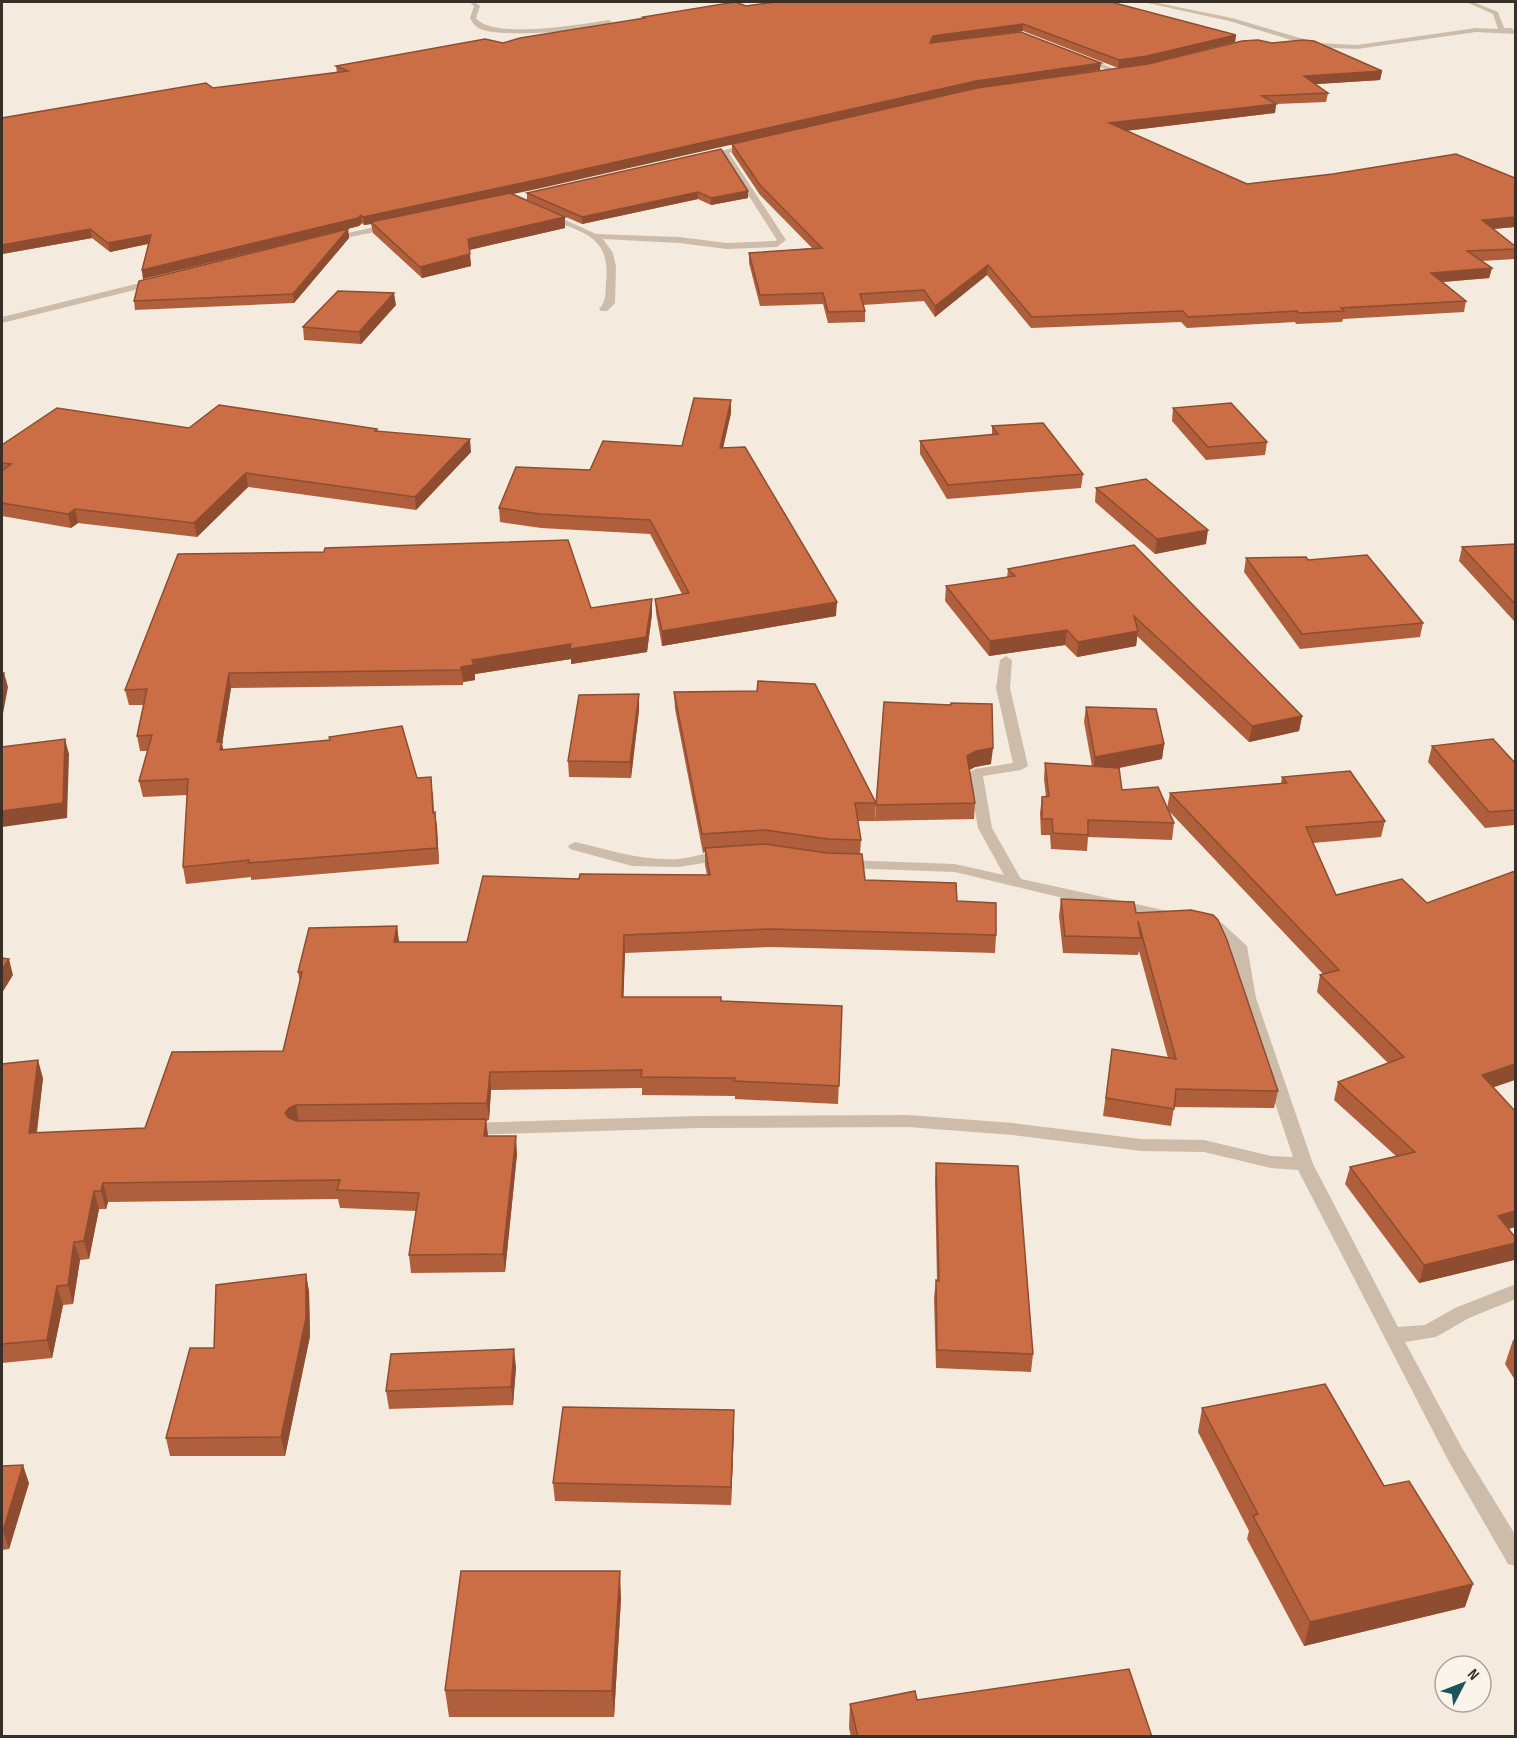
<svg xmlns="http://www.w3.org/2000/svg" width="1517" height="1738" font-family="'Sofia Sans Condensed',sans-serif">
<rect width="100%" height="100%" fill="#f4ebde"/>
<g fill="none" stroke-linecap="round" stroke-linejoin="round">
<g fill="#cdbca9" fill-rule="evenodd">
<path d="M 469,2 L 475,2 L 480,6 L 476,18 C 492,40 583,24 609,20 L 612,22 C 593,32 506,37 483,30 C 477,28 473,24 470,18 L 474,6 Z"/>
<path d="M 738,2 L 750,2 L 720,8 L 717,6 Z"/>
<path d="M 1143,2 L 1153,2 L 1232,18 L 1317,43 L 1357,45 L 1476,28 L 1498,29 L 1493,14 L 1466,2 L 1473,2 L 1498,12 L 1504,28 L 1512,28 L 1516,34 L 1476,32 L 1357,49 L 1306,47 L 1304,44 L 1229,21 Z"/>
<path d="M 1084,57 L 1120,71 L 1121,72 L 1116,73 L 1082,60 Z"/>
<path d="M 749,144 L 753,146 L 752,148 L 729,153 L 786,240 L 777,247 L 727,249 L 679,243 L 603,239 L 613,253 L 616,267 L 615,303 L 607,311 L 601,311 L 599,309 C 607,300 605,294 606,283 C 611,234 582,233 544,217 L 544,213 L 550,213 L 596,234 L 679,237 L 727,243 L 775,241 L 777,240 L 722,154 L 703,158 L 699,156 Z"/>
<path d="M 392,223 L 396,226 L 395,228 L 330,241 L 326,238 Z"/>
<path d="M 156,279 L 161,282 L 159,284 L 2,323 L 2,317 Z"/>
<path d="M 1006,656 L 1012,660 L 1010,688 L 1028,766 L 1021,770 L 983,776 L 992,828 L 1021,879 L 1177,913 L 1180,916 L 1177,919 L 1172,921 L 1109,909 L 955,872 L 845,868 L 838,864 L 845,860 L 955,864 L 1004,875 L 978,828 L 968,773 L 975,769 L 1013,763 L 996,688 L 1000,660 Z"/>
<path d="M 575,842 C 611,850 640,861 678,859 C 691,858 724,847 732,856 L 725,860 L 678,867 L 632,866 L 570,849 L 568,846 Z"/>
<path d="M 1207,919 L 1222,923 L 1247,946 L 1256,998 L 1313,1164 L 1398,1327 L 1425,1325 L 1455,1308 L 1516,1284 L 1516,1299 L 1469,1318 L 1436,1337 L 1405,1342 L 1462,1448 L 1516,1536 L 1516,1566 L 1508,1564 L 1448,1460 L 1298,1170 L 1271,1168 L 1204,1152 L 1141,1151 L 1013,1135 L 908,1127 L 697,1128 L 468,1135 L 462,1133 L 459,1129 L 462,1125 L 468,1123 L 697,1116 L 908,1115 L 1013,1123 L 1141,1139 L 1204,1140 L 1271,1156 L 1293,1157 L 1240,998 L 1231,948 L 1211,930 L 1201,927 L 1199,924 L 1201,921 Z"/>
</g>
</g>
<g fill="#af5f3b">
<path d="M 746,6 L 1236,35 L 1235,42 L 1147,64 L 1118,68 L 1023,31 L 959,39 L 1100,70 L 1018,82 L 1382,71 L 1380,80 L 1315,84 L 1328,93 L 1326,102 L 1276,104 L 1275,113 L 1125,131 L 1247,184 L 1515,178 L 1515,227 L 1493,229 L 1515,246 L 1515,259 L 1481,261 L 1492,268 L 1489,278 L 1443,282 L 1466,301 L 1464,312 L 1343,319 L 1342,322 L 1296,324 L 1295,322 L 1187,328 L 1181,322 L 1031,328 L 987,275 L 935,317 L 924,301 L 863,305 L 865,311 L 865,322 L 828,323 L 823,304 L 760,306 L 749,263 L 749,253 L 812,248 L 760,195 L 732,153 L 732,144 L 512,194 L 565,217 L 565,228 L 469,250 L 471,266 L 422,278 L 373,233 L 371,224 L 364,225 L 362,223 L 359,226 L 143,279 L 142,270 L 148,244 L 110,252 L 92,238 L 2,254 L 2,118 L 213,88 L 337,73 L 336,66 L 503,43 L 643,19 L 643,17 Z"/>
<path d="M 748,191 L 748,198 L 711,205 L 698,199 L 582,224 L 527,200 L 527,193 Z"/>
<path d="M 348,229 L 349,238 L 294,303 L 135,310 L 134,301 Z"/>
<path d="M 396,305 L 361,344 L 304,340 L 303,327 Z"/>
<path d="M 1173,408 L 1267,442 L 1265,455 L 1206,460 L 1172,421 Z"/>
<path d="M 731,413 L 723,448 L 836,616 L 662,646 L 656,613 L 655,599 L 682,594 L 650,534 L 541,528 L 500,522 L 499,508 L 590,470 L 682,446 Z"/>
<path d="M 992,426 L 1083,474 L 1081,488 L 947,499 L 920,454 L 920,441 L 992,435 Z"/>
<path d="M 189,428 L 377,429 L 378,431 L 471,452 L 416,510 L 248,487 L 197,537 L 78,523 L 71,528 L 2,516 L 2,445 Z"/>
<path d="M 1096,488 L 1206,544 L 1155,554 L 1095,502 Z"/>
<path d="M 1515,544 L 1515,622 L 1459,561 L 1462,547 Z"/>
<path d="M 1134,545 L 1302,716 L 1299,731 L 1249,742 L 1137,636 L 1136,646 L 1077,657 L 1065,645 L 989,656 L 945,601 L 946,586 L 1007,578 L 1008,569 Z"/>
<path d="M 1246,558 L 1423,623 L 1420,637 L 1300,649 L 1244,572 Z"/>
<path d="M 591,608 L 652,614 L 647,652 L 571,664 L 571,659 L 475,674 L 475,680 L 463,682 L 463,685 L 231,688 L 222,744 L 223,750 L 417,778 L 433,792 L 434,813 L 435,812 L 437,828 L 439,864 L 251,880 L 251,877 L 186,884 L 183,867 L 187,795 L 143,797 L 139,781 L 148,751 L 140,751 L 137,736 L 144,705 L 129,705 L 125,690 Z"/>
<path d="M 674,692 L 876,803 L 875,821 L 858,821 L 861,840 L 860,854 L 865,880 L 957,901 L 996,935 L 995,953 L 771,947 L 625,953 L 623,997 L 842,1006 L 838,1104 L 735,1099 L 735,1096 L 642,1095 L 642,1088 L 491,1090 L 489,1120 L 486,1121 L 488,1136 L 517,1154 L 505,1272 L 411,1273 L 409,1255 L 416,1211 L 340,1208 L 338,1199 L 108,1202 L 106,1209 L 99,1209 L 89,1259 L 80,1260 L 73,1304 L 63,1305 L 52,1358 L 2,1363 L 2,1064 L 43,1078 L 37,1133 L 145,1128 L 283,1051 L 300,982 L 298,972 L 397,926 L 399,942 L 467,942 L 579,879 L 707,875 L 705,865 L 705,852 L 703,853 L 675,709 Z"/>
<path d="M 884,702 L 991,764 L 975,767 L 969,770 L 975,803 L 974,819 L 875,821 Z"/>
<path d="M 1086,707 L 1164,744 L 1162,759 L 1119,768 L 1122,790 L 1167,808 L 1170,793 L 1281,783 L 1282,777 L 1385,821 L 1381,837 L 1313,843 L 1336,895 L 1493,1087 L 1515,1111 L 1515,1227 L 1509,1229 L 1514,1260 L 1419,1283 L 1345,1184 L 1350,1167 L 1396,1156 L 1334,1100 L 1338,1082 L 1388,1063 L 1317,992 L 1320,975 L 1323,974 L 1168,810 L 1174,823 L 1172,840 L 1088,837 L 1087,851 L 1051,849 L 1050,835 L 1041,835 L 1040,813 L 1042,797 L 1046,797 L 1044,779 L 1045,763 L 1092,766 L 1084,722 Z"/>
<path d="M 639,710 L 631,778 L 569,777 L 568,761 Z"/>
<path d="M 1432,746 L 1515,763 L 1515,825 L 1485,828 L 1428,762 Z"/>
<path d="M 1061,899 L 1136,913 L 1278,1091 L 1274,1108 L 1174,1107 L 1171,1126 L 1103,1116 L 1112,1049 L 1168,1058 L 1139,951 L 1138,955 L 1063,953 L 1059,916 Z"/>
<path d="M 936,1163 L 1033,1354 L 1031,1372 L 936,1368 L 934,1298 L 936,1280 L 937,1281 L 935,1181 Z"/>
<path d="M 306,1274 L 309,1292 L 310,1336 L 285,1456 L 170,1456 L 166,1438 L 214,1348 Z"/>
<path d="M 1515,1339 L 1515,1380 L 1505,1364 L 1513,1340 Z"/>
<path d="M 516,1367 L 513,1405 L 389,1409 L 386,1391 Z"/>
<path d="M 1202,1408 L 1384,1486 L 1465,1607 L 1304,1646 L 1247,1539 L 1249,1531 L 1198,1432 Z"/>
<path d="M 734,1428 L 731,1505 L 555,1501 L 553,1483 Z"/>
<path d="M 2,1466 L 29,1483 L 9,1549 L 2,1550 Z"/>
<path d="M 621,1598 L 614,1717 L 449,1717 L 445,1690 Z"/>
<path d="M 917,1700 L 1152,1737 L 851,1737 L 849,1728 L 850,1704 Z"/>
</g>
<g fill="#8e4d30">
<path d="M 1023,24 L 1023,31 L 930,43 L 933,36 Z"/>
<path d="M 1236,35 L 1235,42 L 1147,64 L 1118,68 L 1119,60 Z"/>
<path d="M 1101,63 L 1100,70 L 975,89 L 537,189 L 373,223 L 371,222 L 371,224 L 364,225 L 363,217 L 976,81 Z"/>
<path d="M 1382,71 L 1380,80 L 1303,85 L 1304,76 Z"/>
<path d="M 1276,104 L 1275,113 L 1108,133 L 1109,123 Z"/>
<path d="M 748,191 L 748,198 L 711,205 L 711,198 Z"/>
<path d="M 698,192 L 698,199 L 582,224 L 582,217 Z"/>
<path d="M 361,215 L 362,223 L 359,226 L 143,279 L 142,270 Z"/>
<path d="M 565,217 L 565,228 L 469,250 L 468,239 Z"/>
<path d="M 1515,217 L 1515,227 L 1480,230 L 1482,220 Z"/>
<path d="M 90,229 L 92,238 L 2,254 L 2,245 Z"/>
<path d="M 348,229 L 349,238 L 294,303 L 293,294 Z"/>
<path d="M 151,235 L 152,243 L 110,252 L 108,243 Z"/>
<path d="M 470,254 L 471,266 L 422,278 L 420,267 Z"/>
<path d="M 988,265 L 987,275 L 935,317 L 935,306 Z"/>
<path d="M 1492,268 L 1489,278 L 1429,283 L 1431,273 Z"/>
<path d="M 394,293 L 396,305 L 361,344 L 359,332 Z"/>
<path d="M 731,400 L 731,413 L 720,461 L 720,448 Z"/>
<path d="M 470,439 L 471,452 L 416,510 L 415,497 Z"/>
<path d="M 246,473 L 248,487 L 197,537 L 194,523 Z"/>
<path d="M 75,509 L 78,523 L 71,528 L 68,514 Z"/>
<path d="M 1208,530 L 1206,544 L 1155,554 L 1157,539 Z"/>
<path d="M 652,599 L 652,614 L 647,652 L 571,664 L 571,659 L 475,674 L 475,680 L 463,682 L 461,667 L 472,660 Z"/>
<path d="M 837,602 L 836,616 L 662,646 L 662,631 Z"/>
<path d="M 1067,630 L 1065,645 L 989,656 L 990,641 Z"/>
<path d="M 1138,631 L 1136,646 L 1077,657 L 1078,642 Z"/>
<path d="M 4,673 L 8,687 L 2,719 L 2,686 Z"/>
<path d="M 229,673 L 231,688 L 222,744 L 225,758 L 223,766 L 217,742 Z"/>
<path d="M 639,694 L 639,710 L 631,778 L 630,762 Z"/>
<path d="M 1302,716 L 1299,731 L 1249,742 L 1252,726 Z"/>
<path d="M 65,739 L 69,754 L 67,818 L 2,827 L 2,811 Z"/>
<path d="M 1164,744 L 1162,759 L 1093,773 L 1095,757 Z"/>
<path d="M 993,748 L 991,764 L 975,767 L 966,772 L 967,756 L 976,751 Z"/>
<path d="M 435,812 L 437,828 L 439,864 L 437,848 Z"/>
<path d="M 397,926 L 399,943 L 394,942 Z"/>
<path d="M 624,935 L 625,953 L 623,1014 L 622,997 Z"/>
<path d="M 9,959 L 13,975 L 2,993 L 2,969 Z"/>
<path d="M 38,1060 L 43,1078 L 34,1151 L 29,1133 Z"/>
<path d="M 1515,1064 L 1515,1080 L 1477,1093 L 1482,1075 Z"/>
<path d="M 490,1072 L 491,1090 L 489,1120 L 487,1103 Z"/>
<path d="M 296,1105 L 299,1123 L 292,1126 L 285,1113 L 289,1108 Z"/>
<path d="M 486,1119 L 488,1137 L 484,1136 Z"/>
<path d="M 516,1136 L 517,1154 L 505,1272 L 503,1254 Z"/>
<path d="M 103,1183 L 108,1202 L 106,1209 L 101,1191 Z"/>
<path d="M 94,1191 L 99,1209 L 89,1259 L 84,1241 Z"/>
<path d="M 1515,1211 L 1515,1227 L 1493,1233 L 1498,1216 Z"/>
<path d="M 74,1242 L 80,1260 L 73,1304 L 68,1285 Z"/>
<path d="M 1515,1243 L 1515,1256 L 1514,1260 L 1419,1283 L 1424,1265 Z"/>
<path d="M 306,1274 L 309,1292 L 310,1336 L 285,1456 L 281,1437 Z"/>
<path d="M 57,1286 L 63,1305 L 52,1358 L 47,1340 Z"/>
<path d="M 514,1349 L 516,1367 L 513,1405 L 511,1387 Z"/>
<path d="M 734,1410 L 734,1428 L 731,1505 L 731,1487 Z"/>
<path d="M 23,1465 L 29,1483 L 9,1549 L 3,1531 Z"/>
<path d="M 620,1571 L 621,1598 L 614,1717 L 612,1691 Z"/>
<path d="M 1473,1584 L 1465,1607 L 1304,1646 L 1310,1622 Z"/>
</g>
<g fill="#cb6e45" stroke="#8e4d30" stroke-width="1.5">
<path d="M 735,2 L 746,6 L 776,2 L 1111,2 L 1236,35 L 1147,56 L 1119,60 L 1023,24 L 933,36 L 930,43 L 1021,32 L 1101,63 L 976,81 L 536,180 L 363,217 L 361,215 L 358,218 L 142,270 L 151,235 L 108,243 L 90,229 L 2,245 L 2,118 L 206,83 L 213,88 L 348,71 L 336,66 L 485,39 L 503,43 L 520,38 L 645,18 L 643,17 Z"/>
<path d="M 1258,40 L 1272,43 L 1303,40 L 1314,41 L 1382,71 L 1304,76 L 1328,93 L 1262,96 L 1276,104 L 1109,123 L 1247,184 L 1333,174 L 1456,154 L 1515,178 L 1515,217 L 1482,220 L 1515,246 L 1515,249 L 1467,251 L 1492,268 L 1431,273 L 1466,301 L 1341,308 L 1344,311 L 1298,313 L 1297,311 L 1188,317 L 1183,311 L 1032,317 L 988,265 L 935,306 L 924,290 L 860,294 L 865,311 L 828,312 L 823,293 L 760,295 L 749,253 L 822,248 L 760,185 L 732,144 L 977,88 L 1148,64 L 1242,41 Z"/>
<path d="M 721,149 L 748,191 L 711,198 L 698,192 L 582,217 L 527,193 Z"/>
<path d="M 510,193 L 565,217 L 468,239 L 470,254 L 420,267 L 371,222 Z"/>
<path d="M 348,229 L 293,294 L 134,301 L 139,281 Z"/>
<path d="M 338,291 L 394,293 L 359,332 L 303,327 Z"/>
<path d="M 694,398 L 731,400 L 720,448 L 745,447 L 837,602 L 662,631 L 655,599 L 689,593 L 650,520 L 540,514 L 499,508 L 516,467 L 590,470 L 603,441 L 682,446 Z"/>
<path d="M 1231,403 L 1267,442 L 1208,447 L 1173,408 Z"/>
<path d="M 219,405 L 377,429 L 375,431 L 470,439 L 415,497 L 246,473 L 194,523 L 75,509 L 68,514 L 2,503 L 2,471 L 11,464 L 2,463 L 2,445 L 57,408 L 189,428 Z"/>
<path d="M 1043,423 L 1083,474 L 948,485 L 920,441 L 998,434 L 992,426 Z"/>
<path d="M 1146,479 L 1208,530 L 1157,539 L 1096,488 Z"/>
<path d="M 568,540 L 591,608 L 652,599 L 646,637 L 570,649 L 571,644 L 472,660 L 474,665 L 461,667 L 461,670 L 229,673 L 217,742 L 222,742 L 220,750 L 330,740 L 329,737 L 402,726 L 417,778 L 431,777 L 433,813 L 435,812 L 437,848 L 248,863 L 249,860 L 183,867 L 188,779 L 139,781 L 152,735 L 137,736 L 147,689 L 125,690 L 178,554 L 324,552 L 325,548 Z"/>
<path d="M 1515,544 L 1515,604 L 1462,547 Z"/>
<path d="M 1134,545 L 1302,716 L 1252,726 L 1134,616 L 1138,631 L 1078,642 L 1067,630 L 990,641 L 946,586 L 1015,576 L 1008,569 Z"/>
<path d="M 1367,555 L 1423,623 L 1302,634 L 1246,558 L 1306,557 L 1308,560 Z"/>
<path d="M 2,673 L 4,673 L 2,686 Z"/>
<path d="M 758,681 L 815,684 L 876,803 L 855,803 L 861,840 L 828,839 L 765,830 L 702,834 L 674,692 L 757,691 Z"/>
<path d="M 639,694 L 630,762 L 568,761 L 579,695 Z"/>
<path d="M 884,702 L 951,705 L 951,703 L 992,704 L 993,748 L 976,751 L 967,756 L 975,803 L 876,805 Z"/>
<path d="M 1086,707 L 1156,709 L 1164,744 L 1095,757 Z"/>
<path d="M 65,739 L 63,803 L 2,811 L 2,747 Z"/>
<path d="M 1493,739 L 1515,763 L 1515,810 L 1489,812 L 1432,746 Z"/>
<path d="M 1045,763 L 1119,768 L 1122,790 L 1158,787 L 1174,823 L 1088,820 L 1088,835 L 1053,833 L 1052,819 L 1042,819 L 1042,797 L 1049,796 Z"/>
<path d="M 1350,771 L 1385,821 L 1306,827 L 1336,895 L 1402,879 L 1427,903 L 1515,871 L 1515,1064 L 1482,1075 L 1515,1111 L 1515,1211 L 1498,1216 L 1515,1237 L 1515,1243 L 1424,1265 L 1350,1167 L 1415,1152 L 1338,1082 L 1404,1057 L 1320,975 L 1339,970 L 1170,793 L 1287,783 L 1282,777 Z"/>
<path d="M 765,844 L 827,853 L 862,854 L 865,880 L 956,883 L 957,901 L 996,903 L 996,935 L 771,929 L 624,935 L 622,997 L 721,997 L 721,1001 L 842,1006 L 839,1086 L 734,1081 L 735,1078 L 641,1077 L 642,1070 L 490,1072 L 487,1103 L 296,1105 L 289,1108 L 285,1113 L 289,1118 L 297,1121 L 486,1119 L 484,1136 L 516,1136 L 503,1254 L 409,1255 L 419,1193 L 337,1190 L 340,1180 L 103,1183 L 101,1191 L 94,1191 L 84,1241 L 74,1242 L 68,1285 L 57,1286 L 47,1340 L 2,1344 L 2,1064 L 38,1060 L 29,1133 L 145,1128 L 172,1052 L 283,1051 L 302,972 L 298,972 L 309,928 L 397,926 L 394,942 L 467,942 L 483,876 L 579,879 L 580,874 L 710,875 L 705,848 Z"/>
<path d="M 1061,899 L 1134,902 L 1136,913 L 1191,910 L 1213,915 L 1218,920 L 1227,940 L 1278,1091 L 1176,1089 L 1174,1109 L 1106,1098 L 1112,1049 L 1176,1059 L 1138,921 L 1141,938 L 1065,936 Z"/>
<path d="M 2,958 L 9,959 L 2,969 Z"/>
<path d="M 936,1163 L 1018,1166 L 1033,1354 L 937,1350 L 936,1280 L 939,1281 Z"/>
<path d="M 306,1274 L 306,1318 L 281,1437 L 166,1438 L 190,1348 L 214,1348 L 216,1285 Z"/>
<path d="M 514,1349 L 511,1387 L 386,1391 L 391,1354 Z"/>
<path d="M 1325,1384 L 1384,1486 L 1409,1481 L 1473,1584 L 1310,1622 L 1253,1516 L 1258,1514 L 1202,1408 Z"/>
<path d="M 563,1407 L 734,1410 L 731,1487 L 553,1483 Z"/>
<path d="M 23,1465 L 3,1531 L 2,1531 L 2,1466 Z"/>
<path d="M 461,1571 L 620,1571 L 612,1691 L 445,1690 Z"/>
<path d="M 1129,1669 L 1152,1737 L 858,1737 L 850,1704 L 915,1691 L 917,1700 Z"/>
</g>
<rect width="1517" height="1738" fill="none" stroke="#392f29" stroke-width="6"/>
<g transform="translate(1463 1684) rotate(48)"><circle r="28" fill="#fbf4eb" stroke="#ada59d" stroke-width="1.5"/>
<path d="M0-4.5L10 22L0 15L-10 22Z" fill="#1c545d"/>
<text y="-9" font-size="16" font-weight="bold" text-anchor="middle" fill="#392f29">N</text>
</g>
</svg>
